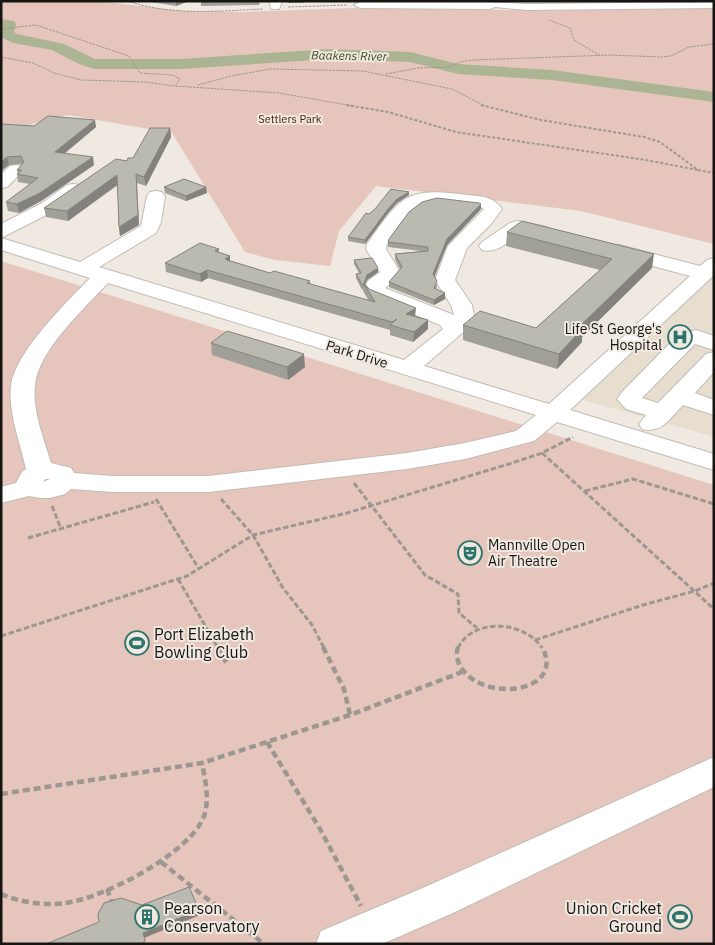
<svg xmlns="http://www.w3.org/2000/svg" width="715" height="945" font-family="'IBM Plex Sans',sans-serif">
<rect width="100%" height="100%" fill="#efe9e1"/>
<path fill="#e8ded0" d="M 714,274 L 714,437 L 580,399 Z"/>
<g fill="#e6c5bc">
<path d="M 1,1 L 97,1 L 184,11 L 243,12 L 353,8 L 518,10 L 714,8 L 714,244 L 581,211 L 376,186 L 339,231 L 330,266 L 275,260 L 245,252 L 172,133 L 68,115 L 12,129 L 1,128 Z"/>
<path d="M 1,261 L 714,485 L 714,944 L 1,944 Z"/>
</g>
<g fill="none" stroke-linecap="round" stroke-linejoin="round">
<path fill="#abb493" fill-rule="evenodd" d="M 1,19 L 14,21 L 16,24 L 14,32 L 17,34 L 64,44 L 95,59 L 181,59 L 330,49 L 410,52 L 458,64 L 552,70 L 714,92 L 714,102 L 552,80 L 458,74 L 410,62 L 330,59 L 181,69 L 94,69 L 79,64 L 52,50 L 13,43 L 1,37 Z"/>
<g stroke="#c2bcb5" stroke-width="2">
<g id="minor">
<path d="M 270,1 L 282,1 L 279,9 L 271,9 Z"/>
<path d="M 466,1 L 527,4 L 714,2 L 714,8 L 527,10 L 495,7 L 490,9 L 360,8 L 354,5 L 360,2 Z"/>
<path d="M 16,165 L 22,166 L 24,170 L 7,187 L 1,188 L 1,174 L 10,166 Z"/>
<path d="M 73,184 L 79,185 L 82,189 L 79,193 L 54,211 L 1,238 L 1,224 L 42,203 L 67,185 Z"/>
<path d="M 156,191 L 162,192 L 165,196 L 161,222 L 156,233 L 99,267 L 404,360 L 443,329 L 440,325 L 370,296 L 364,289 L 368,281 L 380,272 L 366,249 L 367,244 C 402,194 407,187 468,195 C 482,196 494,197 502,209 L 491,224 L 467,248 L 455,280 L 472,305 L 475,322 L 424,366 L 549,404 L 690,276 L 612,255 L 609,251 L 612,247 L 619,245 L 700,266 L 707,260 L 714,258 L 714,275 L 570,410 L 714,454 L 714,470 L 557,422 L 534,441 L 465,459 L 407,469 L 208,492 L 113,492 L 71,489 L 65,494 L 50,498 L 40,498 L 29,496 L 1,503 L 1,487 L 16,483 L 22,472 L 26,469 C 20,442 8,413 11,385 C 16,351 66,303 90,278 L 1,250 L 1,238 L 80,262 L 141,226 L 147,196 L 150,192 ZM 437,201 L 479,206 L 484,209 L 448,246 L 435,280 L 451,305 L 454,315 L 385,288 L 392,282 L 400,272 L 386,249 L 387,244 C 399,225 413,201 437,201 ZM 108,283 L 536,415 L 516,431 L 465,443 L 407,453 L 208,476 L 113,476 L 74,473 L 71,468 L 51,463 C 44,439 32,411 35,385 C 39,349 84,309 108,283 ZM 45,479 L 50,479 L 43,482 Z"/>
<path d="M 517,221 L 547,227 L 549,231 L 547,235 L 540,237 L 520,233 C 509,241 497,254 482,250 L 479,246 L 482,242 L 510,223 Z"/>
<path d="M 696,330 L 714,336 L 714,350 L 695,344 L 642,398 L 658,403 L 706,354 L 714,352 L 714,372 L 695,393 L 714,400 L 714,415 L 683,405 C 670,418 662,434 642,429 L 639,424 L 646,415 L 626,409 L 617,399 L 623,391 L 679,334 Z"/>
<path d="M 714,757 L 714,787 L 453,913 L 382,944 L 316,944 L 321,931 L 425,887 Z"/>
</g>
</g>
<g stroke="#9c9891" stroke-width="1" stroke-dasharray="2.5 1" stroke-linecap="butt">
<path d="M 128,1 C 170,16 220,11 263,9"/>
<path d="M 288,7 L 347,5"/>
<path d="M 549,20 L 570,28 L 574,40 L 599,55"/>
<path d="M 1,29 L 36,25 L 129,56 L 140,73 L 172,75 L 180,79 L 175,86"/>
<path d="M 1,57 L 33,63 L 54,73 L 81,80 L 145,82 L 175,86 L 279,93 L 353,106"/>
<path d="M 386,74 L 418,68 L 449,67 L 460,62 L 473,60 L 610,55 L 661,57 L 671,56 L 689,47 L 714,44"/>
<path d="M 198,85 L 231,76 L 270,69 L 363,71 L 452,89 L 485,106"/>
</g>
<g stroke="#9c9891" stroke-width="2" stroke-dasharray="3 2" stroke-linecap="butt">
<path d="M 346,105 L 388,112 L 456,132 L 646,160 L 698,170"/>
<path d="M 481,105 L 541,120 L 644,137 L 660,142 L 698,170 L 714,173"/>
</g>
<g stroke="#9c9891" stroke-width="3" stroke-dasharray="5.5 2.5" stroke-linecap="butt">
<path d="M 542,453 L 714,609"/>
<path d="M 354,483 L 425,575 L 458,594 L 459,613 L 477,628"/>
<path d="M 585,491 L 633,479 L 714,504"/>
<path d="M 156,499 L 199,569"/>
<path d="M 221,499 L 253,535 L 283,588 L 312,625 L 324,648"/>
<path d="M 52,506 L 61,529"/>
<path d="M 28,538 L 154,502"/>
<path d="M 178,579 L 218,648"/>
<path d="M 1,636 L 187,576 L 253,535 L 347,513 L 509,464 L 542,453 L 573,437"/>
<path d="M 535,640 L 643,605 L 695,591 L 714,583"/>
<path d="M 458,648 C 473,617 525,621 542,648"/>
</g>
<g stroke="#9c9891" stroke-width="4.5" stroke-dasharray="7 4" stroke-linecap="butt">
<path d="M 217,647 L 227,664"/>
<path d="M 323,647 L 344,689 L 350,715"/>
<path d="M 458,647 C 456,653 457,660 460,666 C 482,704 567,693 542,647"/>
<path d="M 267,742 L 320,829 L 361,906"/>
<path d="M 1,794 L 202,763 L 350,715 L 462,672"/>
<path d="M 161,862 L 264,944"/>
<path d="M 107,889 L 112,903"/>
<path d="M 1,894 C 18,902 46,906 65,903 C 102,899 191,853 204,816 C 210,799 205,780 202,763"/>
</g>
<use href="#minor" fill="#fff" fill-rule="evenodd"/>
</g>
<g fill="#a1a098">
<path d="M 145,1 L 189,1 L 176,6 Z"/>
<path d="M 201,1 L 260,1 L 259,5 L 201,6 Z"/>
<rect x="288" y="1" width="16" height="2"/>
<path d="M 1,124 L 34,126 L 96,127 L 64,153 L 94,165 L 41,201 L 19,213 L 8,211 L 6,202 L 30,184 L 18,182 L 17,174 L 18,174 L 17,170 L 22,164 L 9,165 L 1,171 Z"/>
<path d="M 170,128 L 171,137 L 146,186 L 137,183 L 139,225 L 120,236 L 119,227 L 118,185 L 68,221 L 46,217 L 44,208 L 127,161 L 133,158 Z"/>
<path d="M 164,187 L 206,187 L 207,193 L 186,201 L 165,193 Z"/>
<path d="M 409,192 L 409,195 L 397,203 L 388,213 L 365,244 L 348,241 L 348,237 L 369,214 Z"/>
<path d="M 481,209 L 447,245 L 435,276 L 437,287 L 436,289 L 445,293 L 445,299 L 434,305 L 389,287 L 389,282 L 400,269 L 395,260 L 395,254 L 421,251 L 388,247 L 388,242 Z"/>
<path d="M 507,232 L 652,268 L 582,337 L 582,342 L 557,369 L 463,340 L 463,325 L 536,328 L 600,270 L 506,246 Z"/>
<path d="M 219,249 L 219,253 L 230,256 L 230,261 L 270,273 L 310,281 L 310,284 L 369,301 L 363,291 L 363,288 L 362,290 L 356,278 L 356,274 L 359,273 L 354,264 L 354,260 L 378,272 L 367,280 L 365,284 L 369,289 L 415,316 L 428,320 L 428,329 L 413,342 L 390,335 L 390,330 L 208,278 L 201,282 L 166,272 L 165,263 Z"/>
<path d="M 211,343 L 305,367 L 288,380 L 212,355 Z"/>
</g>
<g fill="#83827c">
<path d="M 178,1 L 189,1 L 176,6 L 176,2 Z"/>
<path d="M 95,120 L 96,127 L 57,160 L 55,152 Z"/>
<path d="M 170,128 L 171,137 L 146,186 L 144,177 Z"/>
<path d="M 7,157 L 9,165 L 1,171 L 1,162 Z"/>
<path d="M 93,157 L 94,165 L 41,201 L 19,213 L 17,204 Z"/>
<path d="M 136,174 L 139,225 L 120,236 L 119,227 Z"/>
<path d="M 117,175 L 118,184 L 68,221 L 67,211 Z"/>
<path d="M 206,187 L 207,193 L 186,201 L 186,196 Z"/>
<path d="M 409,192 L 409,195 L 397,203 L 388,213 L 365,244 L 365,240 L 388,209 L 397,199 Z"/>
<path d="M 481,204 L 481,209 L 447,245 L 433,279 L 433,274 L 447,239 Z"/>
<path d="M 654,254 L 652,268 L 582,337 L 582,342 L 557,369 L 559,354 L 580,326 Z"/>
<path d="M 230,256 L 230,264 L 225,259 Z"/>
<path d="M 378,268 L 378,272 L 367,280 L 365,284 L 364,283 L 367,275 Z"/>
<path d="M 207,270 L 208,278 L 201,282 L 200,274 Z"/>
<path d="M 445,293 L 445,299 L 434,305 L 434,300 Z"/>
<path d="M 416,308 L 415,317 L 406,314 Z"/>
<path d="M 428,320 L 428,329 L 413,342 L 414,332 Z"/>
<path d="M 304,354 L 305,367 L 288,380 L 287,367 Z"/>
<path d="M 199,910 L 200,915 L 144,938 L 143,933 Z"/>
</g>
<g fill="#bbbab1" stroke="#83827c">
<path d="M 201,1 L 257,1 L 201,2 Z"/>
<path d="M 48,116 L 95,120 L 55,152 L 93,157 L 40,193 L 17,204 L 6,202 L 38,178 L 17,174 L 22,170 L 17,170 L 24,162 L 21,156 L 7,157 L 1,162 L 1,124 L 34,126 Z"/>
<path d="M 150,128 L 170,128 L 144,177 L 136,174 L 138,215 L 119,227 L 117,175 L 67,211 L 44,208 L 116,159 L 127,161 L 128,158 L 133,158 Z"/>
<path d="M 184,179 L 206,187 L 186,196 L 164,187 Z"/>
<path d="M 391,189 L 409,192 L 397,199 L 388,209 L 365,240 L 348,237 L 366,213 L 369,214 L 375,209 Z"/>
<path d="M 437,198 L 479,203 L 481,204 L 447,239 L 433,274 L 437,281 L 434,288 L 445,293 L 434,300 L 389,282 L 402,267 L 395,254 L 428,251 L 428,247 L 388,242 L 389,239 L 409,212 L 422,202 Z"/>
<path d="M 522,221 L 654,254 L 580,326 L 584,327 L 559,354 L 463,325 L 480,311 L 536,328 L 612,259 L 507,232 Z"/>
<path d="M 200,243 L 219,249 L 215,251 L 230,256 L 225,259 L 228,260 L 227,260 L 270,273 L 274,271 L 310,281 L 307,283 L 375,302 L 363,282 L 369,289 L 416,308 L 406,314 L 428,320 L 414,332 L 390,325 L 397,319 L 392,322 L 207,270 L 200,274 L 165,263 Z"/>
<path d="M 372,258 L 378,268 L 367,275 L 363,286 L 356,274 L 361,273 L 354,260 Z"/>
<path d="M 227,331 L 304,354 L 287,367 L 211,343 Z"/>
<path d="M 189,887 L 199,910 L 143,933 L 145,940 L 143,944 L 46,944 L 99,922 L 98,914 L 104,903 L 121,898 L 142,905 Z"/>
</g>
<defs>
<g id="hospital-ring" transform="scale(1.25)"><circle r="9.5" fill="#efe9e1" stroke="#2c7369" stroke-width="1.5"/><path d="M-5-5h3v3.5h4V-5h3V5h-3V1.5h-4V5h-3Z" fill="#2c7369"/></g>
<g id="theatre-ring" transform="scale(1.25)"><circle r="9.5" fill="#efe9e1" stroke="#2c7369" stroke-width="1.5"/><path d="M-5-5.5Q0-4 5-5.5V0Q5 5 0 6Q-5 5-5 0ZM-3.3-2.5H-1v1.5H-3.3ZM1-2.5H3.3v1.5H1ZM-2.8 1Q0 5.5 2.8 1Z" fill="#2c7369"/></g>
<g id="stadium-ring" transform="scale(1.25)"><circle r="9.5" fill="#efe9e1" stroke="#2c7369" stroke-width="1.5"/><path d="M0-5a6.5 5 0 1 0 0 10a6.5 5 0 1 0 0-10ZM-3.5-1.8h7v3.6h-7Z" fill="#2c7369"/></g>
<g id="building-ring" transform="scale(1.25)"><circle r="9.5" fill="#efe9e1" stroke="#2c7369" stroke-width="1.5"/><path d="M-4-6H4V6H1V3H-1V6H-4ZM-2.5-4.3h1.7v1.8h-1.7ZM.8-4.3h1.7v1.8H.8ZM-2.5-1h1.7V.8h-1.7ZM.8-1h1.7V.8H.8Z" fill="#2c7369"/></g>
</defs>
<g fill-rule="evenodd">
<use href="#hospital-ring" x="680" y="337"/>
<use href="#theatre-ring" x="470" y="553"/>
<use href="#stadium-ring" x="137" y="643"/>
<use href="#building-ring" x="147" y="917"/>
<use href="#stadium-ring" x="680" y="917"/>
</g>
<g text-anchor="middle" stroke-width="4" stroke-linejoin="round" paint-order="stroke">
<g font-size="11" fill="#4a1a0e" stroke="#efe9e1">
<text x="290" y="123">Settlers Park</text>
</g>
<g font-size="12" font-style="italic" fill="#3e4914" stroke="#efe9e1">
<text transform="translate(349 56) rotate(1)" y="4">Baakens River</text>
</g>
<g font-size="14" fill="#171512" stroke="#efe9e1" text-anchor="end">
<text x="662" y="334">Life St George's<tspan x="662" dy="16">Hospital</tspan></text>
<text x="488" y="550" text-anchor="start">Mannville Open<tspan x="488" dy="16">Air Theatre</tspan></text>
</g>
<g font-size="14" fill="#171512" stroke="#efe9e1">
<text transform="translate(357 354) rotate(17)" y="5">Park Drive</text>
</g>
<g font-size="16" fill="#171512" stroke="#efe9e1" text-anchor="start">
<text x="154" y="640">Port Elizabeth<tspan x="154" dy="18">Bowling Club</tspan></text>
<text x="164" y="914">Pearson<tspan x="164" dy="18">Conservatory</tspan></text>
<text x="662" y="914" text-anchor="end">Union Cricket<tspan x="662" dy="18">Ground</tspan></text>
</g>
</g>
<rect width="715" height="945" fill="none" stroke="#171512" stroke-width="5"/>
</svg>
